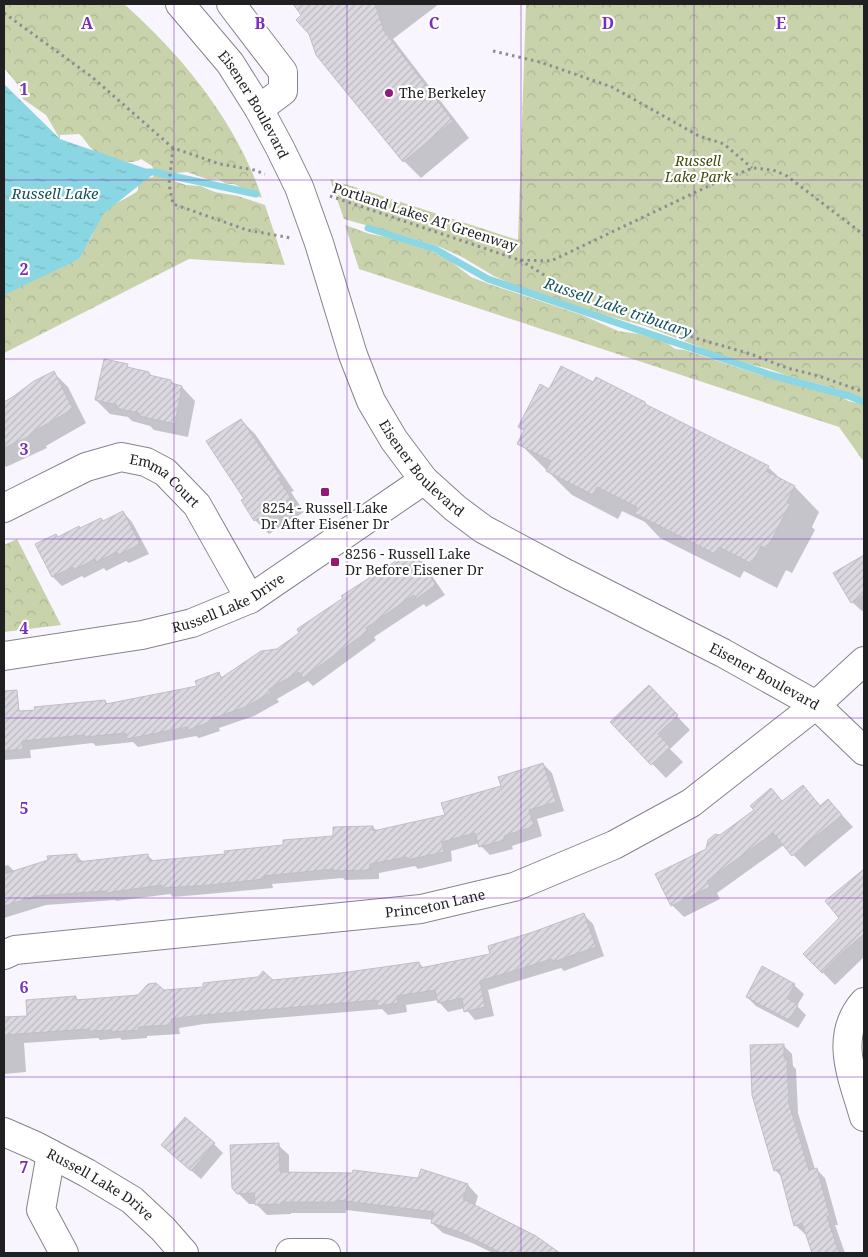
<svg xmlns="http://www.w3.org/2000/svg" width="868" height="1257" font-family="'Noto Serif',serif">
<defs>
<pattern id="park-crowns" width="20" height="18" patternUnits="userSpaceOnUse" patternTransform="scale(1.25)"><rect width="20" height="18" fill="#c8d3ab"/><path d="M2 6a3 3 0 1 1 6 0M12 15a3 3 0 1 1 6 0" fill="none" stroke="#acb593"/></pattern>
<pattern id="water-ripples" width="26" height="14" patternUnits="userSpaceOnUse" patternTransform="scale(1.25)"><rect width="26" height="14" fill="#8bd6e3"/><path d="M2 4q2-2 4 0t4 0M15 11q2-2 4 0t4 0" fill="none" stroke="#78b7c2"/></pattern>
<pattern id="building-hatch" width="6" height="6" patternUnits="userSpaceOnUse" patternTransform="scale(1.25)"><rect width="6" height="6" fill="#dbd8e0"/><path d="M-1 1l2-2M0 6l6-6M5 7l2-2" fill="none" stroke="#bcb9c0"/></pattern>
</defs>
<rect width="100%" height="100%" fill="#f8f5fe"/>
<g fill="url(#park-crowns)">
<path d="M 4,4 L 124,4 C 183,56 237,123 262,198 L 234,184 L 226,184 L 218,179 L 209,180 L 187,172 L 177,173 L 174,176 L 174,181 L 186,185 L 200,186 L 215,192 L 238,196 L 265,205 L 285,265 L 189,259 L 4,353 L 4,286 L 83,250 L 92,236 L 101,211 C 109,206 135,195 138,190 L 138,180 L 153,177 L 155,172 L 152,166 L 141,159 C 130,167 102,158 92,149 C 87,145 85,138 79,134 L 60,135 L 60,139 L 46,115 L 23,99 L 18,85 L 4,68 Z"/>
<path d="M 526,4 L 864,4 L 864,400 L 837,389 L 788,376 L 769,369 L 711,354 L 700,347 L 645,326 L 601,314 L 513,285 L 494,276 L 462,257 L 440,247 L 408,237 L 344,219 L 330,179 L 518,240 Z"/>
<path d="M 345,225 L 370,234 L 386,237 L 428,250 L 449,260 L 471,277 L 489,284 L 582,315 L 618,331 L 639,334 L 666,342 L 675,349 L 685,350 L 760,375 L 797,384 L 840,396 L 848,401 L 863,404 L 864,462 L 839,427 L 359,269 Z"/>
<path d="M 17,539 L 61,625 L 4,632 L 4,545 Z"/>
</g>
<path fill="url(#water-ripples)" d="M 4,84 L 60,139 L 156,172 L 104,213 L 79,259 L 4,295 Z"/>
<g fill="#0003">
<path d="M 294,4 L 439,4 L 393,39 L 469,138 L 421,178 L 404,161 Z"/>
<path d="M 127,365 L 131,369 L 149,373 L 153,377 L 171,381 L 175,385 L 182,387 L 195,401 L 188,437 L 154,430 L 150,426 L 132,421 L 128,417 L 110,414 L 96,400 Z"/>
<path d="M 54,373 L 68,387 L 86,423 L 46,446 L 47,448 L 6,467 L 4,465 L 4,404 Z"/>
<path d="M 594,383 L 645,403 L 648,406 L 768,467 L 783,481 L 795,487 L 819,512 L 812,527 L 815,530 L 792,573 L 786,570 L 777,588 L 744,571 L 740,578 L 660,538 L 645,522 L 622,511 L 618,519 L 572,495 L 519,443 L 525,432 L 519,427 L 549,390 Z"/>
<path d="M 241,420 L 255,434 L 294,491 L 291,492 L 304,512 L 269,534 L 255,520 Z"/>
<path d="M 123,512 L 132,522 L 149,554 L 129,563 L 126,561 L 106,571 L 104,568 L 84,578 L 82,576 L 62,586 L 53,577 L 59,538 L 103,522 Z"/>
<path d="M 413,551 L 422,561 L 445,595 L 426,607 L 424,604 L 374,637 L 376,640 L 313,686 L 308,681 L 277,699 L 279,702 L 254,716 L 219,728 L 220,731 L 199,738 L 196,736 L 138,747 L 133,742 L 96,746 L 93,743 L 30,750 L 31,758 L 4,760 L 4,715 L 105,701 L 108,704 L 199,687 L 219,674 L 223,678 L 278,650 Z"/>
<path d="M 863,557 L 864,610 L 862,611 L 852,602 Z"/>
<path d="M 662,700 L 690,730 L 670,749 L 683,762 L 666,778 L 612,722 Z"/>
<path d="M 543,764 L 552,773 L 564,811 L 537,819 L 542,836 L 512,846 L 513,849 L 490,855 L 481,846 L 480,843 L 451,851 L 452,861 L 418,869 L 415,866 L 379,873 L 379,879 L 345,880 L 343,878 L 272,884 L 273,888 L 219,893 L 173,897 L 170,894 L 116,901 L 115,900 L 46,905 L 4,918 L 4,866 L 8,865 L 14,871 L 76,855 L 84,863 L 147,855 L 154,861 L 226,856 L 335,837 L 373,827 L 377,831 L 447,816 Z"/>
<path d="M 802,787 L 821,806 L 828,800 L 853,827 L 805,867 L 784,845 L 717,893 L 720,899 L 684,917 L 672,905 L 707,850 L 721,836 L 755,810 L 771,790 L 783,802 Z"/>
<path d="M 864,871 L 864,957 L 835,985 L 805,954 L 841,918 L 827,901 Z"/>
<path d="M 583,914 L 593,924 L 604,956 L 564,971 L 561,968 L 488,990 L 494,1016 L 475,1020 L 465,1008 L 448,1012 L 439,1002 L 439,1000 L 406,1005 L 407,1012 L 388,1015 L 382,1009 L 204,1024 L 179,1028 L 180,1034 L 147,1036 L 147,1038 L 122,1040 L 120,1038 L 100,1040 L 98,1038 L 24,1043 L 26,1072 L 4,1074 L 4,1018 L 29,1017 L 75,997 L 79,1001 L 139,996 L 163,992 L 341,974 L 419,963 L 424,968 L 492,955 L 534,933 Z"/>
<path d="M 794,985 L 804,994 L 797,1006 L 806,1015 L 798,1028 L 756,1006 L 747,997 Z"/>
<path d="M 783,1045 L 792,1054 L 793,1066 L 796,1069 L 798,1113 L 815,1169 L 816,1169 L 825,1178 L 838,1225 L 835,1225 L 845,1253 L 813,1253 L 807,1234 L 805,1234 L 795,1225 L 782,1177 L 775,1170 Z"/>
<path d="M 214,1144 L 223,1153 L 201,1179 L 172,1154 Z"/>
<path d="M 278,1145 L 289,1155 L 289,1174 L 419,1180 L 422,1170 L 468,1185 L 478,1196 L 475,1206 L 535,1237 L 558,1253 L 493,1253 L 472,1243 L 443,1233 L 432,1223 L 433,1220 L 346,1210 L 346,1213 L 291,1213 L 291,1214 L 267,1215 L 256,1204 L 249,1204 L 233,1188 Z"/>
</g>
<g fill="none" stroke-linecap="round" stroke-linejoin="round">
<g stroke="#8bd6e3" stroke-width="7">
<path d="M 148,172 L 154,172 L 256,194"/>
<path d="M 368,228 L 435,249 L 488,279 L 771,375 L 849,396 L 864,402"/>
</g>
</g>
<g fill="url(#building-hatch)" stroke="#c0bec6">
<path d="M 293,4 L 375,4 L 384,31 L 453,121 L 403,162 L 316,55 L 309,34 L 296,20 L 301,15 Z"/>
<path d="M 104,359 L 128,364 L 127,367 L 149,372 L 149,375 L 171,380 L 171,383 L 182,386 L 175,424 L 139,416 L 139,413 L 116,408 L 117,405 L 95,400 Z"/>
<path d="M 561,366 L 593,382 L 596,377 L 645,402 L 645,404 L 769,466 L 766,471 L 795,486 L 787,502 L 790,504 L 767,549 L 761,546 L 752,564 L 719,547 L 715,554 L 634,513 L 637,507 L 597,487 L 593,495 L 546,471 L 551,461 L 517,444 L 524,430 L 518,427 L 540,384 L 549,389 Z"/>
<path d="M 54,371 L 73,409 L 33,432 L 34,434 L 4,448 L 4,402 L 14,396 L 34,381 Z"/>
<path d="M 241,419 L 281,477 L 278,478 L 291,498 L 254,521 L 241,500 L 244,499 L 206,441 Z"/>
<path d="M 123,511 L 140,544 L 119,555 L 117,552 L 96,562 L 95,559 L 74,570 L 73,567 L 52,577 L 35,544 L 56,534 L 58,537 L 79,526 L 80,528 L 101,518 L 103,521 Z"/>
<path d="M 413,550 L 436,585 L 416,599 L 414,595 L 366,628 L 368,631 L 303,678 L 299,672 L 269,689 L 271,693 L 245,707 L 211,719 L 212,721 L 188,730 L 187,727 L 127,739 L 126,733 L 85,737 L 85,735 L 22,741 L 23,749 L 4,751 L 4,691 L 17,690 L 19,711 L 35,710 L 34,707 L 105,700 L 106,704 L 197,686 L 195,681 L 219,672 L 221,678 L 261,651 L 277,649 L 299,633 L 297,629 L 343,598 L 341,596 Z"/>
<path d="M 864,555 L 864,595 L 851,603 L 833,573 Z"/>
<path d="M 649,685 L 678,715 L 658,734 L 670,747 L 651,765 L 610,722 Z"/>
<path d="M 543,763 L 556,802 L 529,810 L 534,826 L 504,836 L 505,840 L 479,847 L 475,833 L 442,842 L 444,852 L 407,860 L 407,857 L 370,864 L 370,870 L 334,871 L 334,869 L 264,876 L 264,879 L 210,885 L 162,888 L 162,885 L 106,893 L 106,891 L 36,896 L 4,906 L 4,874 L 48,860 L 47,856 L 77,854 L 77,862 L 148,854 L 149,861 L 225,854 L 224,851 L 283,845 L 283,840 L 333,836 L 333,827 L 373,826 L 373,831 L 445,815 L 441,803 L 501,786 L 498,777 Z"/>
<path d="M 803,785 L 820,806 L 828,799 L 842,815 L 792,856 L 773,833 L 707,881 L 710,887 L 671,906 L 655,874 L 706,849 L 708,840 L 715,834 L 720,835 L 754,810 L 750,806 L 771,788 L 782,801 Z"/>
<path d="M 864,869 L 864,934 L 843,952 L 822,973 L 803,954 L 839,918 L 825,901 Z"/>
<path d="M 584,913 L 596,947 L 553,962 L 552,959 L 480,981 L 485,1007 L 464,1012 L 462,998 L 438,1003 L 435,990 L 397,996 L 398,1003 L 377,1006 L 377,1000 L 194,1016 L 171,1019 L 171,1025 L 138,1027 L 139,1030 L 112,1032 L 112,1030 L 89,1031 L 89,1029 L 4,1035 L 4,1017 L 27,1016 L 26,1000 L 76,996 L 76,1000 L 138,995 L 148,984 L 156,983 L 164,990 L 203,987 L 203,983 L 258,977 L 263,971 L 273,980 L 341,973 L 419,962 L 420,968 L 490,954 L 488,946 L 533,932 Z"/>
<path d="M 762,966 L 795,984 L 787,998 L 798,1005 L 789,1020 L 746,997 Z"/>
<path d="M 784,1044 L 784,1058 L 787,1058 L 789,1103 L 809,1170 L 817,1168 L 830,1216 L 827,1216 L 839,1253 L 812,1253 L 802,1223 L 794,1226 L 779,1169 L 774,1171 L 752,1095 L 750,1045 Z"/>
<path d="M 185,1117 L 215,1143 L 191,1171 L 161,1145 Z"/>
<path d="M 279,1143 L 280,1172 L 352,1173 L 353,1170 L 418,1178 L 421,1169 L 468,1184 L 463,1199 L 536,1236 L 560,1253 L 501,1253 L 460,1232 L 431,1223 L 434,1212 L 336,1200 L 336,1202 L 281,1202 L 281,1204 L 255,1205 L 254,1193 L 237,1194 L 232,1188 L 230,1145 Z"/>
</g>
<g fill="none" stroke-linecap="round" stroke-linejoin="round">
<g stroke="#86848b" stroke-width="30">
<g id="minor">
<path id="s1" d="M 180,4 L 230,63 L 259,109 L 280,148 L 299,187 L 319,243 L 353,355 L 371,401 L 394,440 L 424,480 L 455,508 L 483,529 L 567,574 L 723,653 L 816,705 L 864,751"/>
<path d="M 231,4 L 283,72 L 283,91 L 259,109"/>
<path id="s2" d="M 4,508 L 86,467 L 121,457 L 146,462 L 165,472 L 197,505 L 250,599"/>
<path id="s3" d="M 4,656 L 142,635 L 192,623 L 250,599 L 424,480"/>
<path id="s4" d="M 4,955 L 15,950 L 421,909 L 514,887 L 614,845 L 691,803 L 816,705 L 864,661"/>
<path d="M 864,1002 C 833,1037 853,1078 864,1117"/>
<path id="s5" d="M 4,1132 L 36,1146 L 87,1173 L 132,1200 L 163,1229 L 184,1253"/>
<path d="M 51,1154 L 41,1210 L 64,1253"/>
<path d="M 290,1253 L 326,1253"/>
</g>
</g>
<g stroke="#8f8d93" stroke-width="3" stroke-dasharray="2.5 4" stroke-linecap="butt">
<path d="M 4,13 L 92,77 L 173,148 L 220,164 L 254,170 L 265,174"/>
<path d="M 493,51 L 540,62 L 612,87 L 699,136 L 724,144 L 752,168"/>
<path d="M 173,148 L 169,184 L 173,204 L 247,230 L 291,238"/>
<path d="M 330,196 L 519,260 L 551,261 L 717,182 L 753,168 L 773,170 L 787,176 L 864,235"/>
<path d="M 520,260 L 596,307 L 650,321 L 695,338 L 751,354 L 787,368 L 819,376 L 864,392"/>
</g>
<use href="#minor" stroke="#fff" stroke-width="28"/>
</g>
<path fill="none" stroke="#7b2cbf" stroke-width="1" stroke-opacity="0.55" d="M 174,4 L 174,1253M 347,4 L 347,1253M 521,4 L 521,1253M 694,4 L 694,1253M 4,180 L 864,180M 4,359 L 864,359M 4,539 L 864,539M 4,718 L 864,718M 4,898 L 864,898M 4,1077 L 864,1077"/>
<g fill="#931975" stroke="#fff" stroke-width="2">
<circle cx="389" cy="93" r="5"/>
<rect x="320" y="487" width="10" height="10" rx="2.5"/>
<rect x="330" y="557" width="10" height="10" rx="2.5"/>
</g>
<g text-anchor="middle" stroke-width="4.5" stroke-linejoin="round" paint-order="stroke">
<g font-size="14" fill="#201f22" stroke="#fff" text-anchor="start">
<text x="399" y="98">The Berkeley</text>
<text x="325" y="513" text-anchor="middle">8254 - Russell Lake<tspan x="325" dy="16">Dr After Eisener Dr</tspan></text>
<text x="345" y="559">8256 - Russell Lake<tspan x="345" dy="16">Dr Before Eisener Dr</tspan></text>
</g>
<g font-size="14" fill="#201f22" stroke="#fff">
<text dy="5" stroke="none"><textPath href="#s1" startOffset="125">Eisener Boulevard</textPath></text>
<text transform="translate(425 217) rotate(18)" y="5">Portland Lakes AT Greenway</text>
<text dy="5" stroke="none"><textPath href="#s1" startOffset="530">Eisener Boulevard</textPath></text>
<text dy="5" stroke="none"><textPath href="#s2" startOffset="179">Emma Court</textPath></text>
<text dy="5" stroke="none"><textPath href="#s3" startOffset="232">Russell Lake Drive</textPath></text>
<text dy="5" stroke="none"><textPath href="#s1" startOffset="935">Eisener Boulevard</textPath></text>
<text dy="5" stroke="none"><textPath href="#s4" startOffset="435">Princeton Lane</textPath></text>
<text dy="5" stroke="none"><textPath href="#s5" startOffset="110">Russell Lake Drive</textPath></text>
</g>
<g font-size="14" font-style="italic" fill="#3f4a0a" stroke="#fff">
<text x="698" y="166">Russell<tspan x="698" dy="16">Lake Park</tspan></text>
</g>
<g font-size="15" font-style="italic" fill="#11525c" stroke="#fff">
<text x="55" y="199">Russell Lake</text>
<text transform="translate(618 308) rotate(19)" y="5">Russell Lake tributary</text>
</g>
</g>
<g font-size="16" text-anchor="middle" font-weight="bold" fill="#7b2cbf" stroke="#fff" stroke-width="4.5" stroke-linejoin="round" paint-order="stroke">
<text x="87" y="29">A</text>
<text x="260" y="29">B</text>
<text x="434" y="29">C</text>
<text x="608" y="29">D</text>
<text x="781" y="29">E</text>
<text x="24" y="95">1</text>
<text x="24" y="275">2</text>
<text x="24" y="455">3</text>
<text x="24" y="634">4</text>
<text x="24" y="814">5</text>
<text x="24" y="993">6</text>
<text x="24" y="1173">7</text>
</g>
<rect width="868" height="1257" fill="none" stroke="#201f22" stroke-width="10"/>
</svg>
